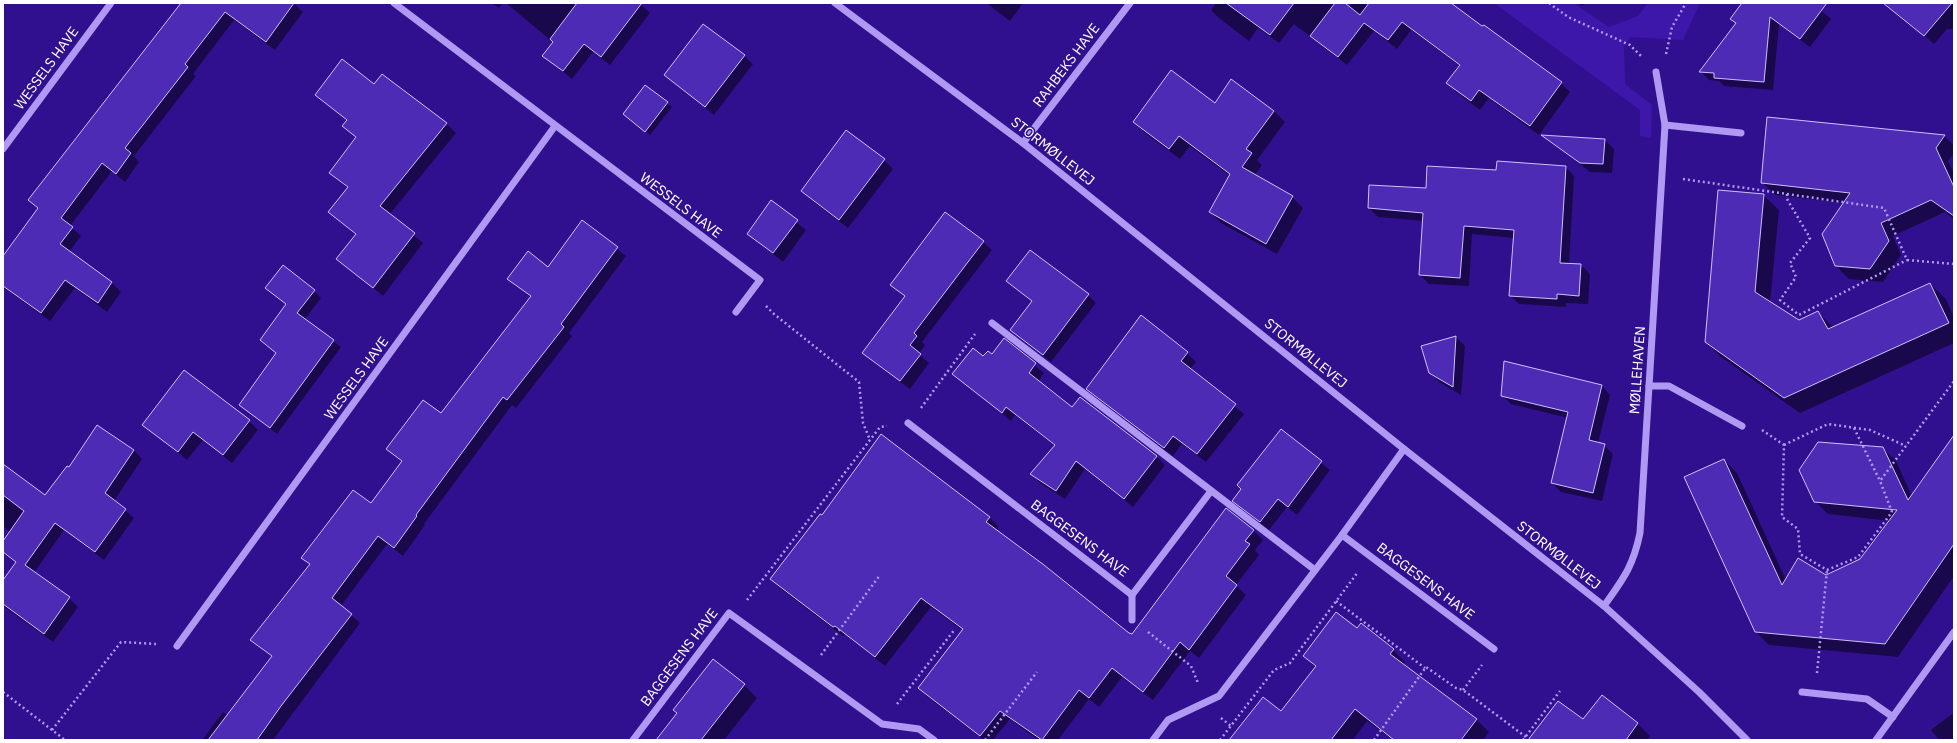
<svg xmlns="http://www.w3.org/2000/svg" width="1957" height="743" font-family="'IBM Plex Sans',sans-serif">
<rect width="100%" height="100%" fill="#31108f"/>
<path fill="#3c17aa" d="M 1494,3 L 1573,3 L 1609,27 L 1638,16 L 1648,3 L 1700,3 L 1683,40 L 1630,37 L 1624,48 L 1625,84 L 1652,105 L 1651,138 L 1640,136 L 1640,110 Z"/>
<g fill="#0007">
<path d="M 180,3 L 293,3 L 303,12 L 275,50 L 234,20 L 193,74 L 196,76 L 134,156 L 139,162 L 125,182 L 112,171 L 70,226 L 81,236 L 69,252 L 112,283 L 121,292 L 107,312 L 75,288 L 50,321 L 3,287 L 3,258 L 38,209 L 29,200 L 181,4 Z"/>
<path d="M 492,3 L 503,3 L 499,8 Z"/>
<path d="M 506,3 L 639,3 L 650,13 L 610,65 L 593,52 L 572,79 L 544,56 L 554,43 Z"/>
<path d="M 986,3 L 1023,3 L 1010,21 Z"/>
<path d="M 1216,3 L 1343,3 L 1349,7 L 1352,3 L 1451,3 L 1561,83 L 1570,92 L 1539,135 L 1489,98 L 1480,110 L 1456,92 L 1447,83 L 1460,66 L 1411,30 L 1397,49 L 1374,31 L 1347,65 L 1294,24 L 1279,43 L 1258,28 L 1249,41 L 1220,19 L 1211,10 Z"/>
<path d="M 1578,3 L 1585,3 L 1582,6 Z"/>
<path d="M 1743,3 L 1812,3 L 1831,19 L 1810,47 L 1779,24 L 1773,90 L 1724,86 L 1719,81 L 1709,80 L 1701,72 L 1737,24 L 1731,19 Z"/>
<path d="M 1906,3 L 1954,3 L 1954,29 L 1947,29 L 1934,44 L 1898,13 Z"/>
<path d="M 744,56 L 753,64 L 714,115 L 666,75 Z"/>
<path d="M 382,75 L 447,124 L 456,133 L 389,215 L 423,243 L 383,296 L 337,259 L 356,235 L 329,212 L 348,189 L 330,173 L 357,138 L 344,126 L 347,121 L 316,95 L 374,85 Z"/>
<path d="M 1232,81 L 1274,111 L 1285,122 L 1257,160 L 1262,165 L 1255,175 L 1292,197 L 1303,208 L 1277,254 L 1221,223 L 1210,212 L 1230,176 L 1190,146 L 1180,159 L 1145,133 L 1134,122 L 1215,105 Z"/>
<path d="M 645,86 L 672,107 L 650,135 L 624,114 Z"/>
<path d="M 1544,136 L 1605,140 L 1614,149 L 1612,173 L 1590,172 Z"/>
<path d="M 1944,136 L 1954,145 L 1954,153 L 1948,161 L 1954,173 L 1954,219 L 1945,212 L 1893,236 L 1901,255 L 1883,282 L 1849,279 L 1836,266 L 1844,203 L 1775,195 L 1762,182 Z"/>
<path d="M 884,160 L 893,169 L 848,228 L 811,200 L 802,191 Z"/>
<path d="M 1566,167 L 1574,176 L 1569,264 L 1581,265 L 1590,274 L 1588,304 L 1566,303 L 1566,307 L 1519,304 L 1510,295 L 1514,238 L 1472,234 L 1469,286 L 1429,284 L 1420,275 L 1424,221 L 1378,217 L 1369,208 L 1370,186 L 1427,189 L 1497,172 Z"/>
<path d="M 1763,195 L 1779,210 L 1770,303 L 1799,321 L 1818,312 L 1834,328 L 1930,284 L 1946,299 L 1954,318 L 1954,343 L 1800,413 L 1721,357 L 1706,342 Z"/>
<path d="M 771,202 L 806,230 L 783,262 L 748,234 Z"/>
<path d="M 583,222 L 626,256 L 569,333 L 572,336 L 516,408 L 512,405 L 424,524 L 425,525 L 403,556 L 387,544 L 341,606 L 360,623 L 273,740 L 202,740 L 223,712 L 228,716 L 272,657 L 252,639 L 310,565 L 303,558 L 371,504 L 402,462 L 388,449 L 441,414 L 531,297 L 509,278 L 548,268 Z"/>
<path d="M 983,242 L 992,250 L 922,342 L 925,345 L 919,354 L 929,363 L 910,389 L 872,361 L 864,352 L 905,297 L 891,284 Z"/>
<path d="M 1007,281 L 1088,295 L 1096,303 L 1051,362 L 1011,330 L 1032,302 Z"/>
<path d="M 266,288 L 314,291 L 321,298 L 305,319 L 341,347 L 277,434 L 240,405 L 277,354 L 261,340 L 287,305 Z"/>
<path d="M 1456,337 L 1465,346 L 1461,395 L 1439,382 L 1430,373 Z"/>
<path d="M 1004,340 L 1044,373 L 1038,382 L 1073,409 L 1080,398 L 1157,457 L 1165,465 L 1133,507 L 1085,469 L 1065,499 L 1040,483 L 1032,474 L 1055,446 L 1015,415 L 1011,421 L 954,374 L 992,355 Z"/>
<path d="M 1187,353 L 1196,362 L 1190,369 L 1244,414 L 1206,462 L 1182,444 L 1173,456 L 1096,397 L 1087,389 Z"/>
<path d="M 1602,386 L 1610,395 L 1598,443 L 1604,445 L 1613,454 L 1602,501 L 1561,492 L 1552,483 L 1568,418 L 1511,404 L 1502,395 Z"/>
<path d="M 249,421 L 258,430 L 232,463 L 203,440 L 187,460 L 144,424 Z"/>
<path d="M 1281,431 L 1330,470 L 1297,515 L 1287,507 L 1269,530 L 1234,500 Z"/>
<path d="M 1954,437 L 1954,576 L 1898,657 L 1769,645 L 1756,632 L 1724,460 L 1737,473 L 1786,580 L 1826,576 L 1861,559 L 1890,521 L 1828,514 L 1815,501 L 1883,448 L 1896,461 L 1912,496 Z"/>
<path d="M 134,450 L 142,459 L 114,501 L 134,518 L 104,560 L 64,530 L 34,573 L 69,598 L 78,607 L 53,642 L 3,606 L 3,581 L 16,563 L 3,552 L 3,542 L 10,532 L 3,526 L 3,466 L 46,497 L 69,469 Z"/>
<path d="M 989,517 L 999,527 L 996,531 L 1132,636 L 1253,530 L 1263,540 L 1255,550 L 1259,555 L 1236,585 L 1246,595 L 1199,658 L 1190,651 L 1153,700 L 1122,677 L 1099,707 L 1089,699 L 1058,740 L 1038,740 L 1010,719 L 993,740 L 984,740 L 929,698 L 919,688 L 963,631 L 931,607 L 885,666 L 845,634 L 843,636 L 781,589 L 771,579 Z"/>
<path d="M 1358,629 L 1393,650 L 1405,662 L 1403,665 L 1477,720 L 1489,732 L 1483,740 L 1393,740 L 1367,721 L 1353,740 L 1230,740 L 1281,713 L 1316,668 L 1304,656 Z"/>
<path d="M 713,660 L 744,685 L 757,698 L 724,740 L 656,740 L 678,713 Z"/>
<path d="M 1602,696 L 1638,724 L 1650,736 L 1647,740 L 1529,740 L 1583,721 Z"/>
<path d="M 1952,714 L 1954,716 L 1954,740 L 1939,740 L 1931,730 Z"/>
</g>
<g fill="#4d2bb4" stroke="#cfc0fe">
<path d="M 181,3 L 294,3 L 266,42 L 225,12 L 185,64 L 188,67 L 125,148 L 131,153 L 116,174 L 102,163 L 61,218 L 73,227 L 60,244 L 112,282 L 98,303 L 65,280 L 41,313 L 3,286 L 3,256 L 38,208 L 28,200 Z"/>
<path d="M 577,3 L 642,3 L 601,57 L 584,44 L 563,71 L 542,56 L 553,42 L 550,39 Z"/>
<path d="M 1226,3 L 1294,3 L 1270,35 Z"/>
<path d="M 1335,3 L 1345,3 L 1360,15 L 1369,3 L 1451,3 L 1482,26 L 1484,25 L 1562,82 L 1530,126 L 1479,90 L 1471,101 L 1446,83 L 1460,65 L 1402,22 L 1388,40 L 1364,23 L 1338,57 L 1310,36 Z"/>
<path d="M 1742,3 L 1827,3 L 1800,39 L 1770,17 L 1764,82 L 1714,78 L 1714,73 L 1699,72 L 1736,23 L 1730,19 Z"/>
<path d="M 1883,3 L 1952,3 L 1924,36 Z"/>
<path d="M 703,24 L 745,55 L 705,107 L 664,75 Z"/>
<path d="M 342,59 L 374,84 L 382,74 L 447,123 L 380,206 L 415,233 L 373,288 L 336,259 L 356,234 L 328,212 L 348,187 L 329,173 L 356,137 L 342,126 L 347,120 L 315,95 Z"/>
<path d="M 1171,70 L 1215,103 L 1231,79 L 1274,111 L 1246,149 L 1252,153 L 1242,167 L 1293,196 L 1266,244 L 1209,212 L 1230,174 L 1179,136 L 1169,149 L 1133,122 Z"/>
<path d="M 645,85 L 668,102 L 645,132 L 623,114 Z"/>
<path d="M 1767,117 L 1945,135 L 1936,148 L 1954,187 L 1954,216 L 1931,200 L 1881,223 L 1889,241 L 1870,269 L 1835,266 L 1822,234 L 1850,193 L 1761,183 Z"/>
<path d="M 846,130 L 885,159 L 839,220 L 801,191 Z"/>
<path d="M 1541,135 L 1605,139 L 1603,164 L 1580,163 Z"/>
<path d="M 1497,161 L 1566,166 L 1560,263 L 1581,264 L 1579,296 L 1557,294 L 1557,299 L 1509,296 L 1514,230 L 1464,226 L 1460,278 L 1419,275 L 1423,213 L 1368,208 L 1369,185 L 1426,188 L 1427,166 L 1496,170 Z"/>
<path d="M 1718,190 L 1764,194 L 1755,292 L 1799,320 L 1818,311 L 1828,329 L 1930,283 L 1949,323 L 1784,398 L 1705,342 Z"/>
<path d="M 771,200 L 798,220 L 773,253 L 747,234 Z"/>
<path d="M 945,212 L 984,241 L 914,333 L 917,336 L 910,345 L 921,354 L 900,381 L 862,353 L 905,296 L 890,285 Z"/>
<path d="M 582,220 L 618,247 L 561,324 L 564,327 L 507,400 L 503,397 L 416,515 L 417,516 L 394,548 L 378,536 L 332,598 L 352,614 L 281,706 L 257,740 L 208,740 L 272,656 L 250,640 L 310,564 L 301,558 L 353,490 L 371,503 L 402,461 L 386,449 L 423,400 L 441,413 L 531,296 L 507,279 L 528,251 L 548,267 Z"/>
<path d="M 1030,250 L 1089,294 L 1043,355 L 1010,330 L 1032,301 L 1006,281 Z"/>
<path d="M 283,265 L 315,290 L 297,313 L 334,340 L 270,428 L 239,405 L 276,353 L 260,340 L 286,304 L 265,288 Z"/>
<path d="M 1141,315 L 1188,352 L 1181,361 L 1236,404 L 1197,454 L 1173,436 L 1164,448 L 1086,389 Z"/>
<path d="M 1456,336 L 1453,387 L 1429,373 L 1421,346 Z"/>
<path d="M 1004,338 L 1036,363 L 1029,373 L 1072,407 L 1080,397 L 1157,456 L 1124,499 L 1076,461 L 1056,491 L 1030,474 L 1055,445 L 1006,407 L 1002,413 L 952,374 L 973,348 L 983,356 L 988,351 L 992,354 Z"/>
<path d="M 1504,361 L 1602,385 L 1589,440 L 1605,444 L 1593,493 L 1551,483 L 1568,412 L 1501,396 Z"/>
<path d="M 184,370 L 250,420 L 223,455 L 193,432 L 178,452 L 142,425 Z"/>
<path d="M 97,425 L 134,450 L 105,493 L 126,509 L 95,552 L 55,523 L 25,565 L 70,597 L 44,634 L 3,604 L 3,580 L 16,562 L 3,552 L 3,541 L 24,511 L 3,495 L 3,464 L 45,495 L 67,466 L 69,467 Z"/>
<path d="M 1281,429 L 1322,461 L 1288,507 L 1278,499 L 1260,522 L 1232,501 L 1241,489 L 1237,485 Z"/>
<path d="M 881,434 L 990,517 L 986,522 L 1044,565 L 1129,633 L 1132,634 L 1226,508 L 1254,530 L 1245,541 L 1250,544 L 1226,576 L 1237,585 L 1189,650 L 1180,642 L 1143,692 L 1112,668 L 1089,698 L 1079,690 L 1042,740 L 1000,711 L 980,736 L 918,688 L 963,629 L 921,598 L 875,657 L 835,626 L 833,627 L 770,579 L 820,514 L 822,515 Z"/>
<path d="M 1954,435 L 1954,544 L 1885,644 L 1755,632 L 1684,477 L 1724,459 L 1782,585 L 1798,558 L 1826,575 L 1860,559 L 1897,510 L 1814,502 L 1799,470 L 1818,442 L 1883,447 L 1908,500 Z"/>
<path d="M 1336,612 L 1357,628 L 1361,623 L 1394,649 L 1390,654 L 1477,719 L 1461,740 L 1394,740 L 1355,709 L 1331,740 L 1229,740 L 1263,697 L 1281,711 L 1316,666 L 1303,656 Z"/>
<path d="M 713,659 L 745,684 L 701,740 L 656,740 L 677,713 L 673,710 Z"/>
<path d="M 1602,695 L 1638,723 L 1626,740 L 1528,740 L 1558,701 L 1583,719 Z"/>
</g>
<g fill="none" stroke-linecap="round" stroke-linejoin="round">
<g stroke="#af99f3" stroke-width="2.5" stroke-dasharray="2 3" stroke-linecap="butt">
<path d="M 1549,3 L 1568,17 L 1630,45 L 1642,57"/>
<path d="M 1666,54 L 1672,27 L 1686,3"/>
<path d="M 1683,179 L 1884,208 L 1907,260 L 1954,264"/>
<path d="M 1787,194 L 1787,199 L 1810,238 L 1790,263 L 1796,277 L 1780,300 L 1799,315 L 1907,260"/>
<path d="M 766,306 L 774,314 L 859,382 L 863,423 L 870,440"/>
<path d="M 921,408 L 975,334"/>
<path d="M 1854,428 L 1880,481"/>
<path d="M 1762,430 L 1784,445 L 1782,517 L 1798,529 L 1800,554 L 1827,570 L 1858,557 L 1892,512 L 1880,481 L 1954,381"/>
<path d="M 1784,445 L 1828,424 L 1870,430 L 1906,446"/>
<path d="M 747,600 L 880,427 L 887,426"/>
<path d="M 1336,601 L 1425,668"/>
<path d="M 1148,632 L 1191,666 L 1198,683"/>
<path d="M 821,655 L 880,575"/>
<path d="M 1817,673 L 1827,570"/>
<path d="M 1463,690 L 1482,665"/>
<path d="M 3,692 L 65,740"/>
<path d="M 897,704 L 955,629"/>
<path d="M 1221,718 L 1231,726"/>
<path d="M 52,730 L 121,642 L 156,644"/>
<path d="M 985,740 L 1037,672"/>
<path d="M 1220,740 L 1274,670 L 1290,663 L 1358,572"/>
<path d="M 1374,740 L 1426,667 L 1456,688 L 1463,690 L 1526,737"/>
<path d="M 1523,740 L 1560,691"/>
</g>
<g stroke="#af99f3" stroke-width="7">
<path d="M 394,3 L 760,280 L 736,312"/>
<path d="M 835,3 L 1023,143 L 1404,449 L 1604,606 L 1699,692 L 1747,740"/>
<path d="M 1665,125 L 1741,133"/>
<path d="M 1023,143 L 1130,3"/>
<path d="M 3,149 L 111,3"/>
<path d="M 992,323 L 1315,570"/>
<path d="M 1649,386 L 1669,386 L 1742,426"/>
<path d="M 908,423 L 1132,595 L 1211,491"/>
<path d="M 1342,535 L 1494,649"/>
<path d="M 1132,595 L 1132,620"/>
<path d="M 1604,606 C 1623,579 1633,567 1640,533 L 1665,125 L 1656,72"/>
<path d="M 177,646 L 555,126"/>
<path d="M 1802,692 L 1867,699 L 1893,717"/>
<path d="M 633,740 L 729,613 L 882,724 L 919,729 L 934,740"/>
<path d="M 1153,740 L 1168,720 L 1219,696 L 1342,535 L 1404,449"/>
<path d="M 1876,740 L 1954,632"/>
</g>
</g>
<g text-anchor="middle" stroke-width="3" stroke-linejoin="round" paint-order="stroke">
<g font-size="14" fill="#fff" stroke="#31108f">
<text transform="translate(1066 65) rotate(-53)" y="5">RAHBEKS HAVE</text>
<text transform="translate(46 68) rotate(-54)" y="5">WESSELS HAVE</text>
<text transform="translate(1053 151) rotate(38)" y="5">STORMØLLEVEJ</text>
<text transform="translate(681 205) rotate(37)" y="5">WESSELS HAVE</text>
<text transform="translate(1306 353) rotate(39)" y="5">STORMØLLEVEJ</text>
<text transform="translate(1637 370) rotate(-86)" y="5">MØLLEHAVEN</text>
<text transform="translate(356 378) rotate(-54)" y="5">WESSELS HAVE</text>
<text transform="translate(1080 538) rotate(37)" y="5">BAGGESENS HAVE</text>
<text transform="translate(1559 555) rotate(38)" y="5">STORMØLLEVEJ</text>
<text transform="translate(1426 581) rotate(37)" y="5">BAGGESENS HAVE</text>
<text transform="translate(679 657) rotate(-53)" y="5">BAGGESENS HAVE</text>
</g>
</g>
<rect width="1957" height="743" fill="none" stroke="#ffffff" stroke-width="8"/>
</svg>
